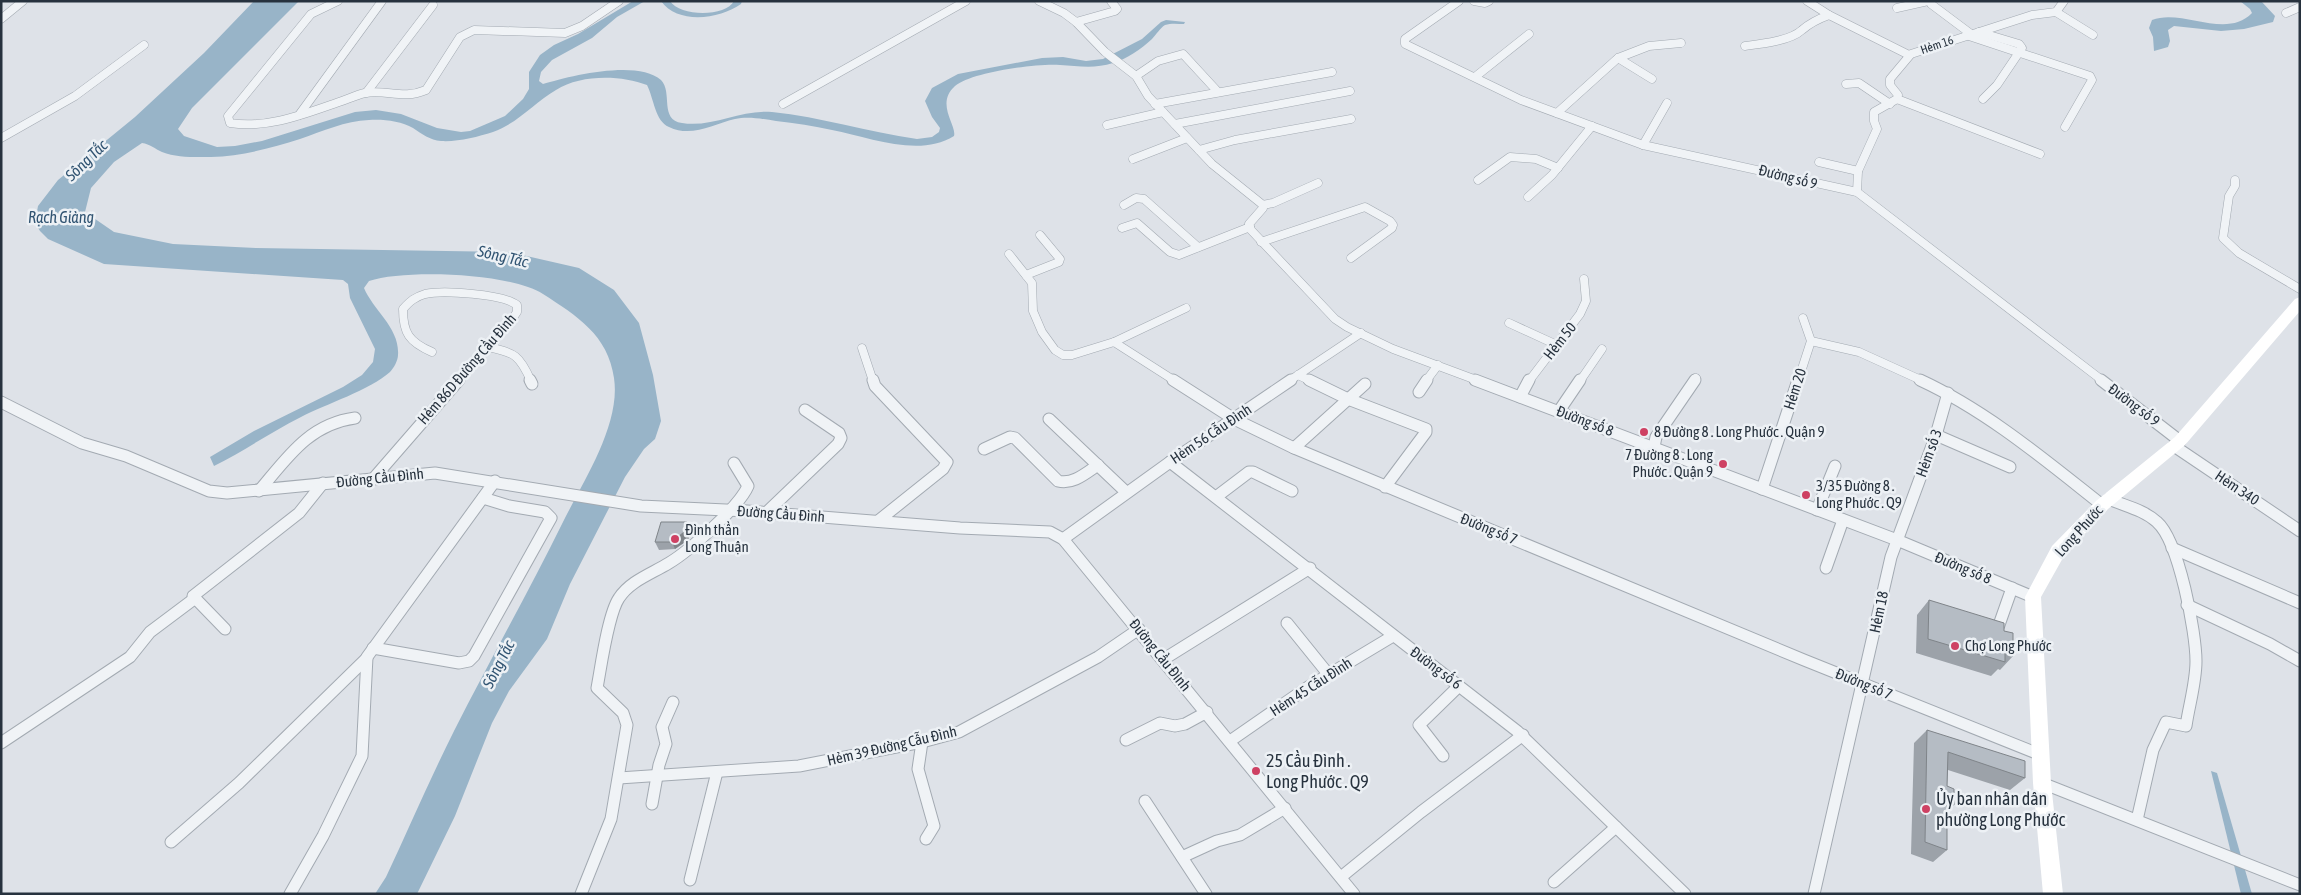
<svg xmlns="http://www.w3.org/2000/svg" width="2301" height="895" font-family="'Asap Condensed',sans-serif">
<rect width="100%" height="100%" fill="#dee2e8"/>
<g fill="#98b4c8">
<path d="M 254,1 L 299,1 L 192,108 L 178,129 L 184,136 L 217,147 L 235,146 L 262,141 L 355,112 L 376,110 L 401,114 L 437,128 L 461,132 L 470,131 L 505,116 L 523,99 L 529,89 L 529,72 L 540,55 L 554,45 L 578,34 L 633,1 L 645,1 L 617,17 L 592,38 L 552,60 L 541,72 L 539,81 L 543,84 C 569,76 638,59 661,80 C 673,92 659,120 682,123 C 712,128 741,109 772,112 C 821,117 868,132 917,139 L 932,137 L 939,132 L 940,128 L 932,117 L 925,101 L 932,88 L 958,74 L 1042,58 L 1063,57 L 1086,61 L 1103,59 L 1142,39 L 1161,22 L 1166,20 L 1185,22 L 1184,24 C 1178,24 1171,23 1165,25 C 1160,28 1156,35 1152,39 C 1141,49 1127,59 1113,63 C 1095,69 1078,66 1060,65 C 1038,63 972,72 955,86 C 935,104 957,125 954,136 C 919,158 869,137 832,130 C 814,126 795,123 776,121 C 763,119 748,116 735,119 C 713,124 692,138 669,127 C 655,121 654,99 647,85 C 621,75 581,74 556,90 C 534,103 518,123 493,132 C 477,137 458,142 441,141 C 430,140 422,134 413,128 C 401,121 383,119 369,120 C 345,121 323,131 300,139 C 272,148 242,156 211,157 C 196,157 177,158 162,152 C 155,149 150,144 142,143 L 114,162 L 91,188 L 85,212 L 114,232 L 173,244 L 256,248 L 509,252 L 579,268 L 614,290 L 639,323 L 653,375 L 661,421 L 655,439 L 644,449 L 625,477 L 570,584 L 547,639 L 509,691 L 492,723 L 455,816 L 417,894 L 375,894 L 386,877 C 409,828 430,779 454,731 C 490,660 529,591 564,520 C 584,480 621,424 614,378 C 608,335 577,316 543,294 C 510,273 406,269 369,281 L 364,288 C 373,310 400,328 398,355 C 398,360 394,368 390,372 C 370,390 326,404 301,417 C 271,432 244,451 214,466 L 210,457 L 254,431 L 343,387 L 362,375 L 373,362 L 375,349 L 350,298 L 348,284 L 343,280 L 104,264 L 48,239 L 40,231 L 35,223 L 38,206 L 58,180 L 135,117 L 204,53 Z"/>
<path d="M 661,1 L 670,1 C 680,17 726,17 734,1 L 742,1 L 741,4 C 720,19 678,25 661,1 Z"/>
<path d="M 2240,1 L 2261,1 L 2275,16 L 2273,22 L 2244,29 L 2221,31 L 2174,26 L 2168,30 L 2170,41 L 2168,47 L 2154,51 L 2153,37 L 2149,28 L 2152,20 C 2182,8 2226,40 2252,13 L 2250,9 Z"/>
<path d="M 2211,771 L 2217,773 L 2252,894 L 2241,894 Z"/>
</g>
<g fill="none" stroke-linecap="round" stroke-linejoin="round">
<g stroke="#a3aab2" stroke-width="9">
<g id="street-far1">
<path d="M 338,1 L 311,14 L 228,116 L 230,123 C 268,129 304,114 339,102 C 348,99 356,95 365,93 C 387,89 403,100 426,90 L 460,37 L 474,30 L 565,33 L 582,26 L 619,1"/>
<path d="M 1039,1 L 1064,13 L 1076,22 L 1105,52 L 1136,76 L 1148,96 L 1212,164 L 1263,205 L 1263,208 L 1249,224 L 1251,230 L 1335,319 L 1347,327 L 1393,349 L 1479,381"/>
<path d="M 1459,1 L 1405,39 L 1405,44 L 1521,100 L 1643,145 L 1857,192 L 2103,381"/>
<path d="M 1474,1 L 1485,3 L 1489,1"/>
<path d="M 1807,1 L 1829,15"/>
<path d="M 1930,1 L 1931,4 L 1971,34"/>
<path d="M 1897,8 L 1928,1"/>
<path d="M 2056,12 L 2093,35"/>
<path d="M 2286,13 L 2300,7"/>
<path d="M 1,19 L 23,1"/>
<path d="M 1076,22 L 1115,11 L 1117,9 L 1111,1"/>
<path d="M 1979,32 L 2019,44 L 2022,48 L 1997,85 L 1983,99"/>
<path d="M 1966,35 L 2090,76 L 2092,80 L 2065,127"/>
<path d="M 1745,46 C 1761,44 1790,41 1802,30 C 1810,23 1818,19 1829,15 L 1909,55"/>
<path d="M 1618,58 L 1652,79"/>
<path d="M 1136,76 L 1158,61 L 1183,54 L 1218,92"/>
<path d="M 1475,77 L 1529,34"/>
<path d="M 1846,84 L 1859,83 L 1890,104"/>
<path d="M 366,93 L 433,5"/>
<path d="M 1897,99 L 2040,154"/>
<path d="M 783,104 L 966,1"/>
<path d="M 1155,104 L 1332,72"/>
<path d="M 1557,113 L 1618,58 L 1649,46 L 1681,43"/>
<path d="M 299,115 L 382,1"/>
<path d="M 1175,124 L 1350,91"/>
<path d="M 1107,125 L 1163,112"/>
<path d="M 1,138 L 75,96 L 144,45"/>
<path d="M 1643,145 L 1667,103"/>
<path d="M 1199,150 L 1235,140 L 1351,119"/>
<path d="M 1133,159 L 1187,138"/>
<path d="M 1819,162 L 1858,171"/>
<path d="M 1478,180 L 1510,157 L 1536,159 L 1558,168"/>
<path d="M 2235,180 L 2235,186 L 2229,196 L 2223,238 L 2239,253 L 2300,289"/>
<path d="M 1857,192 L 1858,171 L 1877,129 L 1874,121 L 1874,112 L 1897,99 L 1898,95 L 1890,85 L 1890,79 L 1911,54 L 2032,15 L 2056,12 L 2064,1"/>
<path d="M 1528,197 L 1552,175 L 1592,126"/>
<path d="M 1124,205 L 1136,198 L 1144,199 L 1198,247"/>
<path d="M 1263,205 L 1273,203 L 1318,183"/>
<path d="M 1122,228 L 1137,223 L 1170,252 L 1179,255 L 1250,227"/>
<path d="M 1261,242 L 1365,207 L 1390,221 L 1393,225 L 1392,228 L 1351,258"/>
<path d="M 1009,254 L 1032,283 L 1033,311 L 1042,332 L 1055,350 L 1063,355 L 1072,355 L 1114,342 L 1175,381"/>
<path d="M 1026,275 L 1059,262 L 1060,259 L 1040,235"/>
<path d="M 1509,323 L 1557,345"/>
<path d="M 1811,341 L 1859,352 L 1923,381"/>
<path d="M 1114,342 L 1186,308"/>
<path d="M 487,347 C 515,352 520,356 531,381"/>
<path d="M 862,348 L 873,381"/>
<path d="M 432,352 C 409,342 403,333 403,309 C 410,301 415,297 425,294 C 443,290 503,294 517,305 L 517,312 L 510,322 L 458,381"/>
<path d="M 1298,375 L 1311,381"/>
<path d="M 1289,381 L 1361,333"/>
<path d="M 1426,381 L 1438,365"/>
<path d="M 1529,381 L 1580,314 L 1586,301 L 1584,279"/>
<path d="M 1580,381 L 1602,349"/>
<path d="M 1694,381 L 1696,378"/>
<path d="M 1798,381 L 1811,341 L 1803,318"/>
</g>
</g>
<g stroke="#a3aab2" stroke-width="13">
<g id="street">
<path d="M 530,380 L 532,384"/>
<path d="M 873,380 L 875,386 L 947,462 L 943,469 L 878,521"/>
<path d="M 1173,380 L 1234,419 L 1294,448 L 1804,660 L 2041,755"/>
<path d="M 1309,380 L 1348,399 L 1426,429 L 1426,432 L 1385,487"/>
<path d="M 1475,380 L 1897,540 L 2033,597"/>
<path d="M 1920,380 C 1987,411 2045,460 2102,505"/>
<path d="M 2101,380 L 2180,441"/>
<path d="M 1419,392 L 1427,380"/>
<path d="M 1520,397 L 1529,380"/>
<path d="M 1,402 L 82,443 L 126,456 L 209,491 L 227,493 L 435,473 L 641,506 L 747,511 L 960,528 L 1050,532 L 1063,539 L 1354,894"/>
<path d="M 1559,411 L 1580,380"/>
<path d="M 1049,419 L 1126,492"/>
<path d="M 1936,435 L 2010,467"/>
<path d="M 2174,446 L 2300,531"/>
<path d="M 1654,447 L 1656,437 L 1695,380"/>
<path d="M 1294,448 L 1365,384"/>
<path d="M 984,449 L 1010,437 L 1015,438 L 1058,481 C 1073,485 1086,473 1098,465"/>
<path d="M 1170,462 L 1517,731 L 1685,894"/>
<path d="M 373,479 L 459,380"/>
<path d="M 1762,489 L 1798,380"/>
<path d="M 259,491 C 287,458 309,424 355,418"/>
<path d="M 1216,497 L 1249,472 L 1253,472 L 1292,491"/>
<path d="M 2109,499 C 2125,506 2144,510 2157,522 C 2179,541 2196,633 2196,661 C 2196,683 2189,705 2186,726 L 2166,722 L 2153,750 L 2137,820"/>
<path d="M 1817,510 L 1835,466"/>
<path d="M 767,512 L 838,444 L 841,438 L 839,433 L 805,410"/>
<path d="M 1063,539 L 1170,462 L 1291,380"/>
<path d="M 2172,548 L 2300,603"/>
<path d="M 1826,568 L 1843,520"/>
<path d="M 2187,605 L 2270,644 L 2300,661"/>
<path d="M 1287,623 L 1329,675"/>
<path d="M 1990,627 L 1999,625 L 2012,588"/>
<path d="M 225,629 L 193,596 L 299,513 L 323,483"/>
<path d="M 373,648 L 459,663 L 469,661 L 474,656 L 551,518 L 545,512 L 509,506 L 483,498"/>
<path d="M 1164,659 L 1310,568"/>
<path d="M 1126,740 L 1160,723 L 1175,726 L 1185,724 L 1207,712"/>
<path d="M 1230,741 L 1308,687 L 1393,636"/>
<path d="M 922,742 L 918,769 L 934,826 L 926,839"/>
<path d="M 1,743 L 130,657 L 150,632 L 194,599"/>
<path d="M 1443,756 L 1419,725 L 1459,686"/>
<path d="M 619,778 L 799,766 L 922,742 L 959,732 L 1098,657 L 1139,629"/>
<path d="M 2042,783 L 2300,885"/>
<path d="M 1145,801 L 1206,894"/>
<path d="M 652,804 L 659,765 L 666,744 L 662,727 L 673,702"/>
<path d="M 171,842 L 239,783 L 367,658"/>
<path d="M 1182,857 L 1217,841 L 1240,835 L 1285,808"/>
<path d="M 1341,877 L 1421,812 L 1523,735"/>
<path d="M 690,880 L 717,772"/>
<path d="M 1554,882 L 1616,827"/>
<path d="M 290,894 L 323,836 L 362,756 L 367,657 L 495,481"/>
<path d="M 581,894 L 611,819 L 627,725 L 623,713 L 597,688 C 601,667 608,614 619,598 C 630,581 651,574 669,563 C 689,551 739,507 748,486 L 734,463"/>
<path d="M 1814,894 L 1891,557 L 1936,435 L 1948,393"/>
</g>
</g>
<use href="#street-far1" stroke="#f0f3f6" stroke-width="8"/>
<use href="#street" stroke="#f0f3f6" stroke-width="11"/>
<path fill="#fff" fill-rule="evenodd" d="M 2300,297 L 2300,311 L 2185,445 L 2108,509 L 2064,556 L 2041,597 L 2051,783 L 2063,894 L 2043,894 L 2033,783 L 2025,597 L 2052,546 L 2096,501 L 2175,437 L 2295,299 Z"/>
</g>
<g fill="#9ca2a9">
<path d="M 687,522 L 691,529 L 688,540 L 675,549 L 659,550 L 655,542 Z"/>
<path d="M 1929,600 L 2004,631 L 2013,656 L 2000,670 L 1998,669 L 1991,676 L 1916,653 L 1917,615 Z"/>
<path d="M 1927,730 L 2025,778 L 2010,790 L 1948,770 L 1947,786 L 1954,805 L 1947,811 L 1947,850 L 1933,862 L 1911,854 L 1914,743 Z"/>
</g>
<path fill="#7f8489" d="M 687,522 L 691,529 L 688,540 L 675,549 L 672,542 Z"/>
<g fill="#b5bcc4" stroke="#7f8489">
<path d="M 661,522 L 687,522 L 684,532 L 672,542 L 655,542 Z"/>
<path d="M 1929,600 L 2004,623 L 2004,631 L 2013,633 L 2013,656 L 2005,653 L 2005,662 L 1928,639 Z"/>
<path d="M 1927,730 L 2025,761 L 2025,778 L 1948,752 L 1947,786 L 1954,789 L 1954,805 L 1947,803 L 1947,850 L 1925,842 Z"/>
</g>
<g fill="#ce4163" stroke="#edf1f5" stroke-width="2">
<circle cx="1644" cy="432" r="5"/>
<circle cx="1723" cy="464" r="5"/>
<circle cx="1806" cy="495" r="5"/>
<circle cx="675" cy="539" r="5"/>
<circle cx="1955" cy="646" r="5"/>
<circle cx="1256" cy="771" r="5"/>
<circle cx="1926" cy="809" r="5"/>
</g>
<g text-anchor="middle" stroke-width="5" stroke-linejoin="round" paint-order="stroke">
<g font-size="12" fill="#27323e" stroke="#edf1f5">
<text transform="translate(1937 45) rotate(-19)" y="4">Hẻm 16</text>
</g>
<g font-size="15" fill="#27323e" stroke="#edf1f5">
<text transform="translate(1788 177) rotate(14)" y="5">Đường số 9</text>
<text transform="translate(1560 341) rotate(-52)" y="5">Hẻm 50</text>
<text transform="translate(467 369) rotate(-49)" y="5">Hẻm 86D Đường Cầu Đình</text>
<text transform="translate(1795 389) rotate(-72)" y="5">Hẻm 20</text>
<text transform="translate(2134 405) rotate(37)" y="5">Đường số 9</text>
<text transform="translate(1585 421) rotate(21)" y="5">Đường số 8</text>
<text transform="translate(1211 434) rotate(-34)" y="5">Hẻm 56 Cẫu Đình</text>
<text transform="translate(1929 453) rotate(-70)" y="5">Hẻm số 3</text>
<text transform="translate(380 478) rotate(-6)" y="5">Đường Cầu Đình</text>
<text transform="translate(2237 488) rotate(34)" y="5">Hẻm 340</text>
<text transform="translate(781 514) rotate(4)" y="5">Đường Cầu Đình</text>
<text transform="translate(1489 529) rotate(22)" y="5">Đường số 7</text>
<text transform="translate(2079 531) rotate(-48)" y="5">Long Phước</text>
<text transform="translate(1963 568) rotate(23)" y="5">Đường số 8</text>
<text transform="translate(1879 612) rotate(-78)" y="5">Hẻm 18</text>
<text transform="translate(1160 655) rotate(51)" y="5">Đường Cầu Đình</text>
<text transform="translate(1436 668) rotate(37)" y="5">Đường số 6</text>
<text transform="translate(1864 684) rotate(22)" y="5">Đường số 7</text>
<text transform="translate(1311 687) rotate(-33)" y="5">Hẻm 45 Cẫu Đình</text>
<text transform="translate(892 746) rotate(-13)" y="5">Hẻm 39 Đường Cẫu Đình</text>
</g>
<g font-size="15" fill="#27323e" stroke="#edf1f5" text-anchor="start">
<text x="1654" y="437">8 Đường 8 . Long Phước . Quận 9</text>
<text x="1713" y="460" text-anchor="end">7 Đường 8 . Long<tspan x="1713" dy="17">Phước . Quận 9</tspan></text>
<text x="1816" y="491">3/35 Đường 8 .<tspan x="1816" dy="17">Long Phước . Q9</tspan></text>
<text x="685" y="535">Đình thần<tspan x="685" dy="17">Long Thuận</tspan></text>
<text x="1965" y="651">Chợ Long Phước</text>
</g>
<g font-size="16" font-style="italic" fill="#315472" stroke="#edf1f5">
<text transform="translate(86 160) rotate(-44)" y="6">Sông Tắc</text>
<text x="61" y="223">Rạch Giàng</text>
<text transform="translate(503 256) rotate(13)" y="6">Sông Tắc</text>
<text transform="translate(498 664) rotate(-63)" y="6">Sông Tắc</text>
</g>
<g font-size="18" fill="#27323e" stroke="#edf1f5" text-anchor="start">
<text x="1266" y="767">25 Cầu Đình .<tspan x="1266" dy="21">Long Phước . Q9</tspan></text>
<text x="1936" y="805">Ủy ban nhân dân<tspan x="1936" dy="21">phường Long Phước</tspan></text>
</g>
</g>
<rect width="2301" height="895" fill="none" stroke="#27323e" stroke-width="5"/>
</svg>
